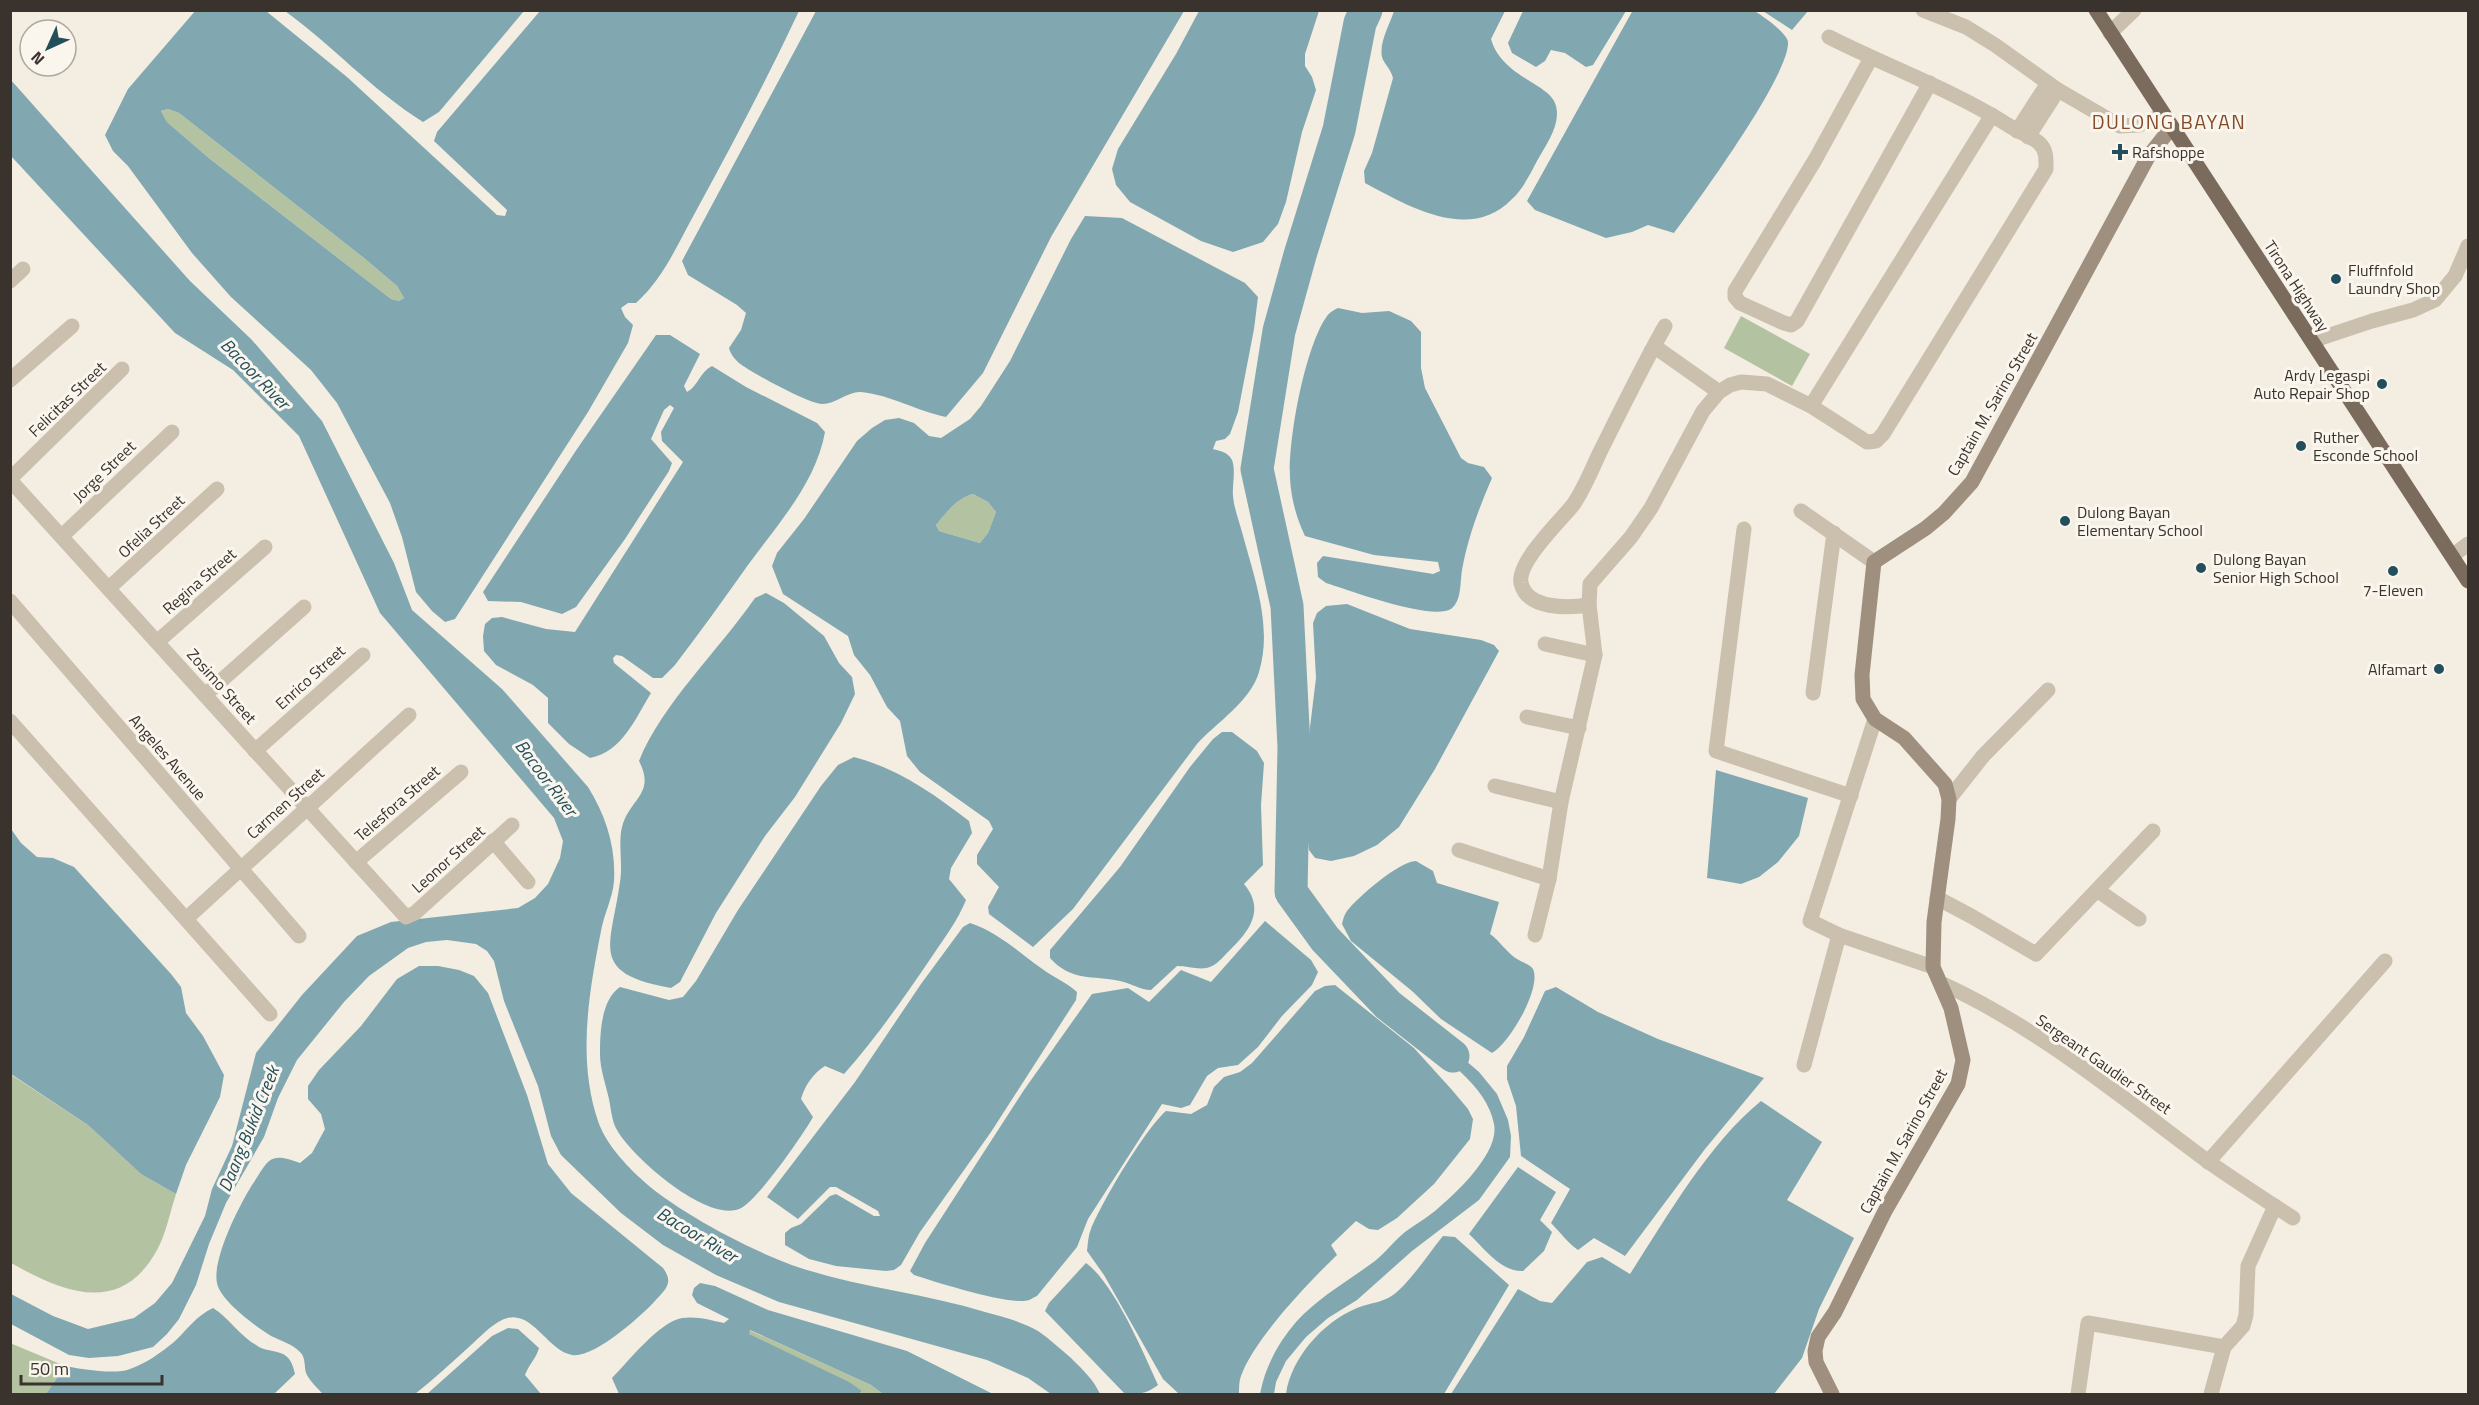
<svg xmlns="http://www.w3.org/2000/svg" width="2479" height="1405" font-family="'Titillium Web',sans-serif">
<rect width="100%" height="100%" fill="#f3ede2"/>
<g fill="#b3c2a1">
<path d="M 168,109 L 179,113 L 364,258 L 397,286 L 404,298 L 399,301 L 391,299 L 210,159 L 167,122 L 161,111 Z"/>
<path d="M 1741,316 L 1810,354 L 1792,386 L 1724,348 Z"/>
<path d="M 973,494 L 988,502 L 996,512 L 988,533 L 980,543 L 939,531 L 936,525 C 946,513 957,498 973,494 Z"/>
<path d="M 10,1074 L 88,1125 L 141,1174 L 176,1194 C 170,1212 166,1234 157,1250 C 121,1316 64,1293 11,1263 Z"/>
<path d="M 749,1330 L 871,1385 L 883,1394 L 859,1394 L 862,1391 L 748,1334 Z"/>
<path d="M 10,1343 L 65,1366 L 46,1394 L 11,1394 Z"/>
</g>
<g fill="#81a7b0" fill-rule="evenodd">
<path d="M 196,10 L 266,11 L 347,77 L 497,215 L 505,216 L 507,210 L 434,141 L 437,132 L 540,11 L 799,11 C 767,79 732,145 696,211 C 678,243 664,278 636,303 L 628,303 L 621,308 L 625,317 L 633,325 L 628,343 L 588,412 L 455,619 L 445,622 L 432,611 L 416,592 L 402,537 L 390,503 L 337,403 L 311,370 L 231,297 L 192,253 L 128,166 L 113,151 L 105,135 L 128,89 ZM 168,109 L 179,113 L 364,258 L 397,286 L 404,298 L 399,301 L 391,299 L 210,159 L 167,122 L 161,111 Z"/>
<path d="M 1633,10 C 1651,10 1746,7 1756,12 C 1763,16 1788,34 1788,42 C 1790,75 1697,202 1674,233 L 1648,225 L 1632,232 L 1606,238 L 1535,210 L 1527,201 Z"/>
<path d="M 285,11 L 524,11 L 439,112 L 423,122 C 372,90 333,46 285,11 Z"/>
<path d="M 816,11 L 1184,11 L 1051,237 L 983,373 L 946,417 C 917,411 891,395 861,392 C 848,391 836,404 822,404 C 809,404 750,372 739,363 C 734,358 731,355 729,348 L 741,330 L 746,313 L 737,305 L 688,275 L 682,261 Z"/>
<path d="M 1199,11 L 1319,11 L 1305,54 L 1305,66 L 1312,77 L 1316,90 L 1302,132 L 1286,202 L 1278,224 L 1263,242 L 1233,252 L 1201,241 L 1130,202 L 1116,185 L 1112,169 L 1118,149 L 1176,54 Z"/>
<path d="M 1394,11 L 1505,11 L 1491,39 C 1502,78 1551,83 1556,106 C 1561,125 1546,145 1537,161 C 1530,174 1523,189 1512,199 C 1470,243 1408,206 1365,183 L 1364,171 L 1372,153 L 1393,78 C 1391,69 1384,64 1382,57 C 1379,42 1390,24 1394,11 Z"/>
<path d="M 1523,11 L 1523,10 L 1626,11 L 1593,65 L 1586,67 L 1565,53 L 1551,50 L 1545,61 L 1536,67 L 1512,53 L 1508,43 Z"/>
<path d="M 1763,11 L 1808,11 L 1792,30 Z"/>
<path d="M 10,79 L 190,281 L 252,340 L 322,421 L 394,563 L 412,610 L 502,689 L 588,787 C 606,816 616,847 614,881 C 613,897 604,914 601,931 C 589,992 577,1059 598,1121 C 605,1142 623,1162 639,1177 C 674,1211 760,1256 807,1270 C 865,1288 927,1294 985,1312 C 1003,1317 1023,1322 1038,1331 C 1050,1339 1060,1349 1071,1358 C 1082,1369 1094,1380 1100,1394 L 1051,1394 L 1028,1378 L 987,1360 L 779,1302 L 716,1275 L 663,1245 L 621,1213 L 561,1155 L 551,1136 L 538,1086 L 504,1001 L 494,961 L 487,951 L 476,944 L 447,940 L 426,942 L 408,948 L 369,976 L 344,1002 L 297,1060 L 278,1098 L 264,1137 L 226,1203 L 209,1244 L 196,1285 L 179,1319 L 167,1334 L 153,1347 L 118,1356 L 89,1358 L 69,1355 L 11,1324 L 11,1294 L 53,1316 L 88,1329 L 134,1318 L 155,1303 L 172,1283 L 205,1216 L 212,1189 L 232,1146 L 256,1053 L 302,995 L 357,936 L 391,922 L 518,908 L 535,898 L 548,884 L 560,858 L 563,841 L 554,818 L 380,613 L 299,436 L 233,370 L 175,333 L 11,156 Z"/>
<path d="M 1085,216 L 1122,218 L 1245,283 L 1258,297 L 1254,329 L 1238,412 L 1230,434 L 1225,439 L 1216,441 L 1213,449 C 1220,451 1228,452 1232,460 C 1236,470 1232,486 1233,496 C 1234,508 1239,521 1242,532 C 1254,577 1273,626 1259,672 C 1251,701 1216,723 1197,744 L 1073,909 L 1033,947 L 989,914 L 988,907 L 999,887 L 977,864 L 977,855 L 993,829 L 989,821 L 920,772 L 907,756 L 900,721 L 887,707 L 870,675 L 854,655 L 848,636 L 783,594 L 772,566 L 777,553 L 804,519 L 857,441 L 872,428 L 885,420 L 899,418 L 914,423 L 929,436 L 941,438 L 970,419 L 981,406 L 1010,361 L 1071,239 ZM 973,494 L 988,502 L 996,512 L 988,533 L 980,543 L 939,531 L 936,525 C 946,513 957,498 973,494 Z"/>
<path d="M 1338,308 L 1362,313 L 1389,311 L 1411,321 L 1421,332 L 1421,368 L 1425,388 L 1461,458 L 1468,463 L 1484,467 L 1492,478 C 1479,508 1468,537 1462,570 C 1460,581 1462,601 1451,609 C 1431,621 1349,590 1326,583 L 1318,577 L 1317,563 L 1323,556 L 1433,574 L 1440,571 L 1438,562 L 1374,555 L 1305,536 C 1296,517 1291,498 1290,478 C 1288,439 1305,347 1327,316 C 1330,312 1334,310 1338,308 Z"/>
<path d="M 656,335 L 670,335 L 700,354 L 684,386 L 687,392 C 698,386 700,372 712,366 L 746,387 L 817,423 L 825,432 C 816,483 777,525 748,565 C 724,599 700,632 675,665 L 662,678 L 653,678 L 622,656 L 616,655 L 613,658 L 614,663 L 651,693 C 635,719 622,752 590,758 L 569,744 L 548,723 L 548,698 L 533,685 L 496,665 L 484,651 L 483,636 L 485,624 L 492,618 L 502,617 L 546,629 L 575,632 L 683,462 L 662,441 L 661,432 L 674,408 L 670,405 L 664,410 L 651,439 L 672,463 L 669,471 L 625,539 L 576,607 L 562,614 L 521,602 L 488,601 L 483,592 L 577,449 Z"/>
<path d="M 766,593 L 784,603 L 824,636 L 839,663 L 852,677 L 855,694 L 841,723 L 795,797 L 765,836 L 716,913 L 680,982 L 671,988 C 588,973 611,947 620,882 C 623,865 618,842 622,827 C 630,798 656,794 639,761 C 662,704 719,650 755,598 Z"/>
<path d="M 1347,604 L 1410,629 L 1481,640 L 1494,645 L 1499,651 L 1435,769 L 1399,827 L 1377,845 L 1354,856 L 1331,861 L 1315,858 L 1309,850 L 1302,793 L 1316,678 L 1313,623 L 1317,613 L 1326,606 Z"/>
<path d="M 1222,732 L 1232,732 L 1257,751 L 1264,763 L 1261,805 L 1263,865 L 1244,884 C 1266,910 1249,932 1228,952 C 1224,956 1219,962 1214,965 C 1203,972 1190,966 1177,966 L 1151,990 C 1141,990 1130,983 1120,981 C 1092,975 1072,982 1050,958 L 1050,950 L 1120,867 L 1190,767 L 1213,739 Z"/>
<path d="M 854,757 C 897,768 934,794 969,821 L 972,833 L 951,868 L 949,879 L 966,900 C 958,920 945,937 933,955 C 905,996 877,1037 844,1074 L 825,1066 C 814,1072 804,1087 801,1099 L 813,1117 C 803,1135 756,1203 739,1209 C 706,1222 632,1157 617,1130 C 612,1122 611,1109 609,1099 C 606,1085 600,1069 600,1054 C 600,1033 601,1000 620,987 L 669,1000 L 683,997 L 696,981 L 738,910 L 821,786 L 838,765 Z"/>
<path d="M 1716,770 L 1808,798 L 1799,836 L 1778,862 L 1759,877 L 1741,884 L 1707,878 Z"/>
<path d="M 11,829 L 21,843 L 37,857 L 53,858 L 74,867 L 171,974 L 181,987 L 186,1013 L 203,1036 L 224,1075 L 220,1097 L 186,1165 L 176,1194 L 141,1174 L 88,1125 L 11,1074 Z"/>
<path d="M 1416,861 L 1433,871 L 1437,883 L 1499,902 L 1490,934 C 1500,941 1507,953 1517,959 C 1523,963 1530,964 1533,969 C 1542,988 1509,1044 1492,1053 L 1441,1019 L 1412,991 L 1351,941 L 1342,924 C 1343,920 1344,915 1347,911 C 1358,897 1398,862 1416,861 Z"/>
<path d="M 1265,921 L 1311,960 L 1318,972 L 1312,985 L 1282,1016 L 1258,1047 L 1238,1065 L 1218,1068 L 1207,1076 L 1190,1105 L 1181,1108 L 1162,1104 L 1088,1219 L 1077,1247 L 1037,1296 C 1036,1296 1030,1300 1029,1300 C 1010,1306 936,1282 914,1275 L 910,1271 L 925,1243 L 1024,1090 L 1092,994 L 1128,988 L 1149,1002 L 1181,970 L 1211,982 Z"/>
<path d="M 970,923 C 998,932 1018,952 1041,968 C 1053,977 1066,982 1077,992 L 1076,1000 L 991,1132 L 920,1232 L 901,1265 L 894,1270 L 886,1271 L 836,1266 L 809,1259 L 785,1245 L 785,1233 L 791,1228 L 801,1224 L 830,1196 L 836,1194 L 874,1216 L 880,1216 L 878,1211 L 836,1187 L 830,1187 L 798,1219 L 767,1197 L 855,1082 L 921,984 L 963,927 Z"/>
<path d="M 419,966 L 438,966 L 459,970 L 474,976 L 488,993 L 527,1095 L 548,1164 L 571,1193 L 663,1268 C 674,1283 666,1289 654,1302 C 640,1317 593,1359 572,1355 C 546,1350 531,1306 502,1320 C 491,1325 480,1337 470,1346 C 452,1362 434,1379 415,1394 L 323,1394 C 318,1389 309,1380 306,1373 C 304,1366 306,1358 300,1352 C 292,1343 277,1340 268,1334 C 254,1325 220,1300 217,1283 C 212,1259 239,1206 252,1185 C 269,1160 268,1151 300,1163 L 312,1153 L 325,1129 L 321,1114 L 308,1099 L 308,1086 L 319,1070 L 361,1026 L 397,979 Z"/>
<path d="M 1335,985 L 1414,1048 L 1452,1090 L 1468,1109 L 1473,1119 L 1470,1139 L 1434,1184 L 1397,1218 L 1378,1230 L 1369,1229 L 1356,1221 L 1331,1245 L 1337,1255 C 1309,1282 1254,1339 1241,1376 C 1239,1381 1239,1389 1239,1394 L 1179,1394 L 1163,1379 L 1104,1275 L 1087,1251 C 1088,1244 1088,1236 1091,1229 C 1102,1202 1145,1129 1166,1111 L 1191,1114 L 1207,1105 L 1214,1087 L 1224,1077 L 1240,1072 L 1252,1063 L 1315,991 L 1325,986 Z"/>
<path d="M 1556,987 L 1598,1012 L 1658,1039 L 1764,1078 L 1705,1149 L 1625,1256 L 1594,1238 L 1578,1250 C 1566,1241 1561,1233 1551,1223 L 1570,1189 L 1521,1156 L 1516,1106 L 1507,1079 L 1507,1066 L 1524,1037 L 1545,991 Z"/>
<path d="M 1423,1024 L 1479,1072 L 1497,1094 L 1508,1120 L 1511,1136 L 1510,1157 L 1479,1200 L 1412,1251 L 1357,1300 L 1328,1318 L 1306,1337 L 1286,1361 L 1276,1382 L 1274,1394 L 1260,1394 C 1265,1367 1278,1343 1296,1322 C 1319,1297 1348,1281 1375,1261 C 1386,1252 1394,1241 1405,1232 C 1414,1225 1425,1219 1435,1211 C 1455,1194 1500,1153 1494,1124 C 1487,1085 1442,1057 1413,1034 Z"/>
<path d="M 1761,1101 L 1822,1142 L 1787,1200 L 1854,1238 L 1819,1309 L 1802,1358 L 1774,1394 L 1451,1394 L 1518,1289 L 1540,1301 L 1552,1303 L 1587,1262 L 1602,1257 L 1630,1274 C 1667,1217 1709,1143 1761,1101 Z"/>
<path d="M 1518,1167 L 1556,1192 L 1540,1220 L 1552,1232 L 1544,1251 L 1523,1271 C 1501,1272 1484,1248 1469,1234 Z"/>
<path d="M 1443,1236 L 1455,1237 L 1509,1285 L 1444,1394 L 1286,1394 C 1291,1358 1323,1322 1357,1308 C 1372,1302 1386,1303 1399,1290 C 1415,1275 1429,1253 1443,1236 Z"/>
<path d="M 1086,1263 C 1114,1283 1143,1352 1158,1385 C 1148,1393 1138,1395 1125,1394 L 1045,1311 L 1049,1303 Z"/>
<path d="M 700,1283 L 715,1286 L 768,1310 L 907,1351 L 993,1394 L 883,1394 L 871,1385 L 750,1330 L 749,1334 L 849,1382 L 862,1391 L 859,1394 L 619,1394 L 612,1378 C 629,1361 659,1322 682,1318 C 697,1316 710,1320 724,1323 L 729,1319 L 697,1303 L 692,1295 L 694,1288 Z"/>
<path d="M 213,1308 C 229,1318 240,1336 256,1345 C 264,1351 274,1350 283,1354 C 291,1358 293,1366 295,1374 L 274,1394 L 46,1394 L 65,1366 C 80,1369 116,1375 130,1369 C 145,1364 162,1352 174,1342 C 187,1330 196,1316 213,1308 Z"/>
<path d="M 508,1328 L 518,1329 L 539,1348 C 536,1359 529,1364 525,1375 L 541,1394 L 427,1394 L 492,1336 Z"/>
</g>
<g fill="none" stroke-linecap="round" stroke-linejoin="round">
<path stroke="#81a7b0" stroke-width="33" d="M 1366,10 L 1360,23 L 1339,130 L 1300,255 L 1279,331 L 1257,469 L 1287,606 L 1294,747 L 1291,892 L 1325,939 L 1388,1005 L 1453,1056"/>
<g stroke="#cbbfad" stroke-width="15">
<path d="M 1923,10 L 1966,27 L 1995,45 L 2058,90 L 2120,126 L 2139,125 L 2163,115"/>
<path d="M 2110,33 L 2134,10"/>
<path d="M 1871,58 L 1815,160 L 1735,291 L 1735,297 L 1740,303 L 1784,323 L 1791,325 L 1797,321 L 1930,83"/>
<path d="M 2017,131 L 2048,83"/>
<path d="M 2028,137 L 2058,90"/>
<path d="M 10,281 L 23,269"/>
<path d="M 2312,341 L 2372,321 L 2413,310 L 2435,300 L 2455,276 L 2468,246"/>
<path d="M 1651,351 L 1658,349 L 1719,392"/>
<path d="M 10,380 L 72,326"/>
<path d="M 1811,406 L 1992,115"/>
<path d="M 10,479 L 122,369"/>
<path d="M 10,480 L 406,917 L 415,913 L 512,825"/>
<path d="M 1801,511 L 1874,562"/>
<path d="M 1744,529 L 1716,751 L 1851,796"/>
<path d="M 62,536 L 172,432"/>
<path d="M 2452,556 L 2468,544"/>
<path d="M 109,588 L 217,489"/>
<path d="M 10,601 L 299,936"/>
<path d="M 1589,605 C 1569,608 1527,610 1521,583 C 1517,562 1560,521 1573,505 C 1584,489 1592,469 1600,452 C 1621,410 1642,367 1665,326"/>
<path d="M 157,642 L 265,547"/>
<path d="M 1545,644 L 1595,655"/>
<path d="M 1813,693 L 1834,533"/>
<path d="M 205,695 L 304,607"/>
<path d="M 1527,717 L 1579,728"/>
<path d="M 1875,719 L 1810,921 L 1839,935 L 1933,967"/>
<path d="M 10,721 L 270,1014"/>
<path d="M 255,751 L 363,655"/>
<path d="M 1495,786 L 1561,802"/>
<path d="M 1949,799 L 1983,756 L 2048,690"/>
<path d="M 493,841 L 528,882"/>
<path d="M 1459,850 L 1549,879"/>
<path d="M 356,862 L 461,772"/>
<path d="M 2097,890 L 2139,919"/>
<path d="M 1937,898 L 1971,916 L 2036,954 L 2153,831"/>
<path d="M 187,918 L 409,715"/>
<path d="M 1535,935 L 1549,879 L 1561,802 L 1595,655 L 1589,605 L 1590,584 L 1631,537 L 1651,508 L 1703,411 L 1719,392 L 1730,385 L 1741,382 L 1767,384 L 1811,406 L 1867,442 L 1876,441 L 1883,434 L 2046,169 C 2046,160 2047,150 2039,143 C 2031,136 2017,131 2008,125 C 1951,89 1888,67 1829,37"/>
<path d="M 1943,984 C 2039,1028 2121,1097 2206,1160 C 2234,1180 2264,1199 2293,1218"/>
<path d="M 1804,1065 L 1839,935"/>
<path d="M 2208,1162 L 2385,961"/>
<path d="M 2224,1347 L 2243,1326 L 2246,1315 L 2248,1266 L 2275,1206"/>
<path d="M 2078,1394 L 2088,1323 L 2224,1347 L 2211,1394"/>
</g>
<path stroke="#9f8f7e" stroke-width="15" d="M 1832,1394 L 1816,1362 L 1815,1351 L 1818,1337 L 1835,1312 L 1885,1211 L 1958,1084 L 1963,1060 L 1951,1008 L 1933,967 L 1934,922 L 1948,819 L 1949,799 L 1945,784 L 1904,738 L 1875,719 L 1863,699 L 1862,675 L 1874,562 L 1926,528 L 1944,513 L 1972,482 L 2148,157 L 2171,128"/>
<path stroke="#7b6b5d" stroke-width="15" d="M 2096,10 L 2468,581"/>
</g>
<g fill="#224f5b" stroke="#faf6ee" stroke-width="2">
<path d="M2117 143h6v6h6v6h-6v6h-6v-6h-6v-6h6z"/>
<circle cx="2336" cy="279" r="6"/>
<circle cx="2382" cy="384" r="6"/>
<circle cx="2301" cy="446" r="6"/>
<circle cx="2065" cy="521" r="6"/>
<circle cx="2201" cy="568" r="6"/>
<circle cx="2393" cy="571" r="6"/>
<circle cx="2439" cy="669" r="6"/>
</g>
<g text-anchor="middle" stroke-width="6" stroke-linejoin="round" paint-order="stroke">
<g font-size="16" fill="#3a322c" stroke="#faf6ee" text-anchor="start">
<text x="2132" y="158">Rafshoppe</text>
<text x="2348" y="276">Fluffnfold<tspan x="2348" dy="18">Laundry Shop</tspan></text>
<text x="2370" y="381" text-anchor="end">Ardy Legaspi<tspan x="2370" dy="18">Auto Repair Shop</tspan></text>
<text x="2313" y="443">Ruther<tspan x="2313" dy="18">Esconde School</tspan></text>
<text x="2077" y="518">Dulong Bayan<tspan x="2077" dy="18">Elementary School</tspan></text>
<text x="2213" y="565">Dulong Bayan<tspan x="2213" dy="18">Senior High School</tspan></text>
<text x="2393" y="596" text-anchor="middle">7-Eleven</text>
<text x="2427" y="675" text-anchor="end">Alfamart</text>
</g>
<g font-size="16" fill="#3a322c" stroke="#faf6ee">
<text transform="translate(2297 286) rotate(57)" y="6">Tirona Highway</text>
<text transform="translate(67 399) rotate(-44)" y="6">Felicitas Street</text>
<text transform="translate(1992 404) rotate(-60)" y="6">Captain M. Sarino Street</text>
<text transform="translate(104 471) rotate(-44)" y="6">Jorge Street</text>
<text transform="translate(151 526) rotate(-43)" y="6">Ofelia Street</text>
<text transform="translate(199 581) rotate(-41)" y="6">Regina Street</text>
<text transform="translate(310 677) rotate(-42)" y="6">Enrico Street</text>
<text transform="translate(222 686) rotate(48)" y="6">Zosimo Street</text>
<text transform="translate(168 757) rotate(49)" y="6">Angeles Avenue</text>
<text transform="translate(285 803) rotate(-42)" y="6">Carmen Street</text>
<text transform="translate(397 803) rotate(-41)" y="6">Telesfora Street</text>
<text transform="translate(448 859) rotate(-42)" y="6">Leonor Street</text>
<text transform="translate(2104 1064) rotate(35)" y="6">Sergeant Gaudier Street</text>
<text transform="translate(1903 1141) rotate(-61)" y="6">Captain M. Sarino Street</text>
</g>
<g font-size="18" font-style="italic" fill="#224f5b" stroke="#faf6ee">
<text transform="translate(255 374) rotate(46)" y="6">Bacoor River</text>
<text transform="translate(546 778) rotate(53)" y="6">Bacoor River</text>
<text transform="translate(249 1129) rotate(-68)" y="6">Daang Bukid Creek</text>
<text transform="translate(697 1235) rotate(31)" y="6">Bacoor River</text>
</g>
<g font-size="20" letter-spacing="1.5" fill="#874a27" stroke="#faf6ee">
<text x="2169" y="129">DULONG BAYAN</text>
</g>
</g>
<rect width="2479" height="1405" fill="none" stroke="#3a322c" stroke-width="24"/>
<g transform="translate(48 48) rotate(225)"><circle r="28" fill="#faf6ee" stroke="#ada8a0" stroke-width="1.5"/>
<path d="M0-4.5L10 22L0 15L-10 22Z" fill="#224f5b"/>
<text y="-9" font-size="16" font-weight="bold" text-anchor="middle" fill="#3a322c">N</text>
</g>
<path d="M21 1375v9h141v-9" fill="none" stroke="#3a322c" stroke-width="3"/>
<text x="30" y="1375" font-size="18" fill="#3a322c" stroke="#faf6ee" stroke-width="4.5" paint-order="stroke">50 m</text>
</svg>
